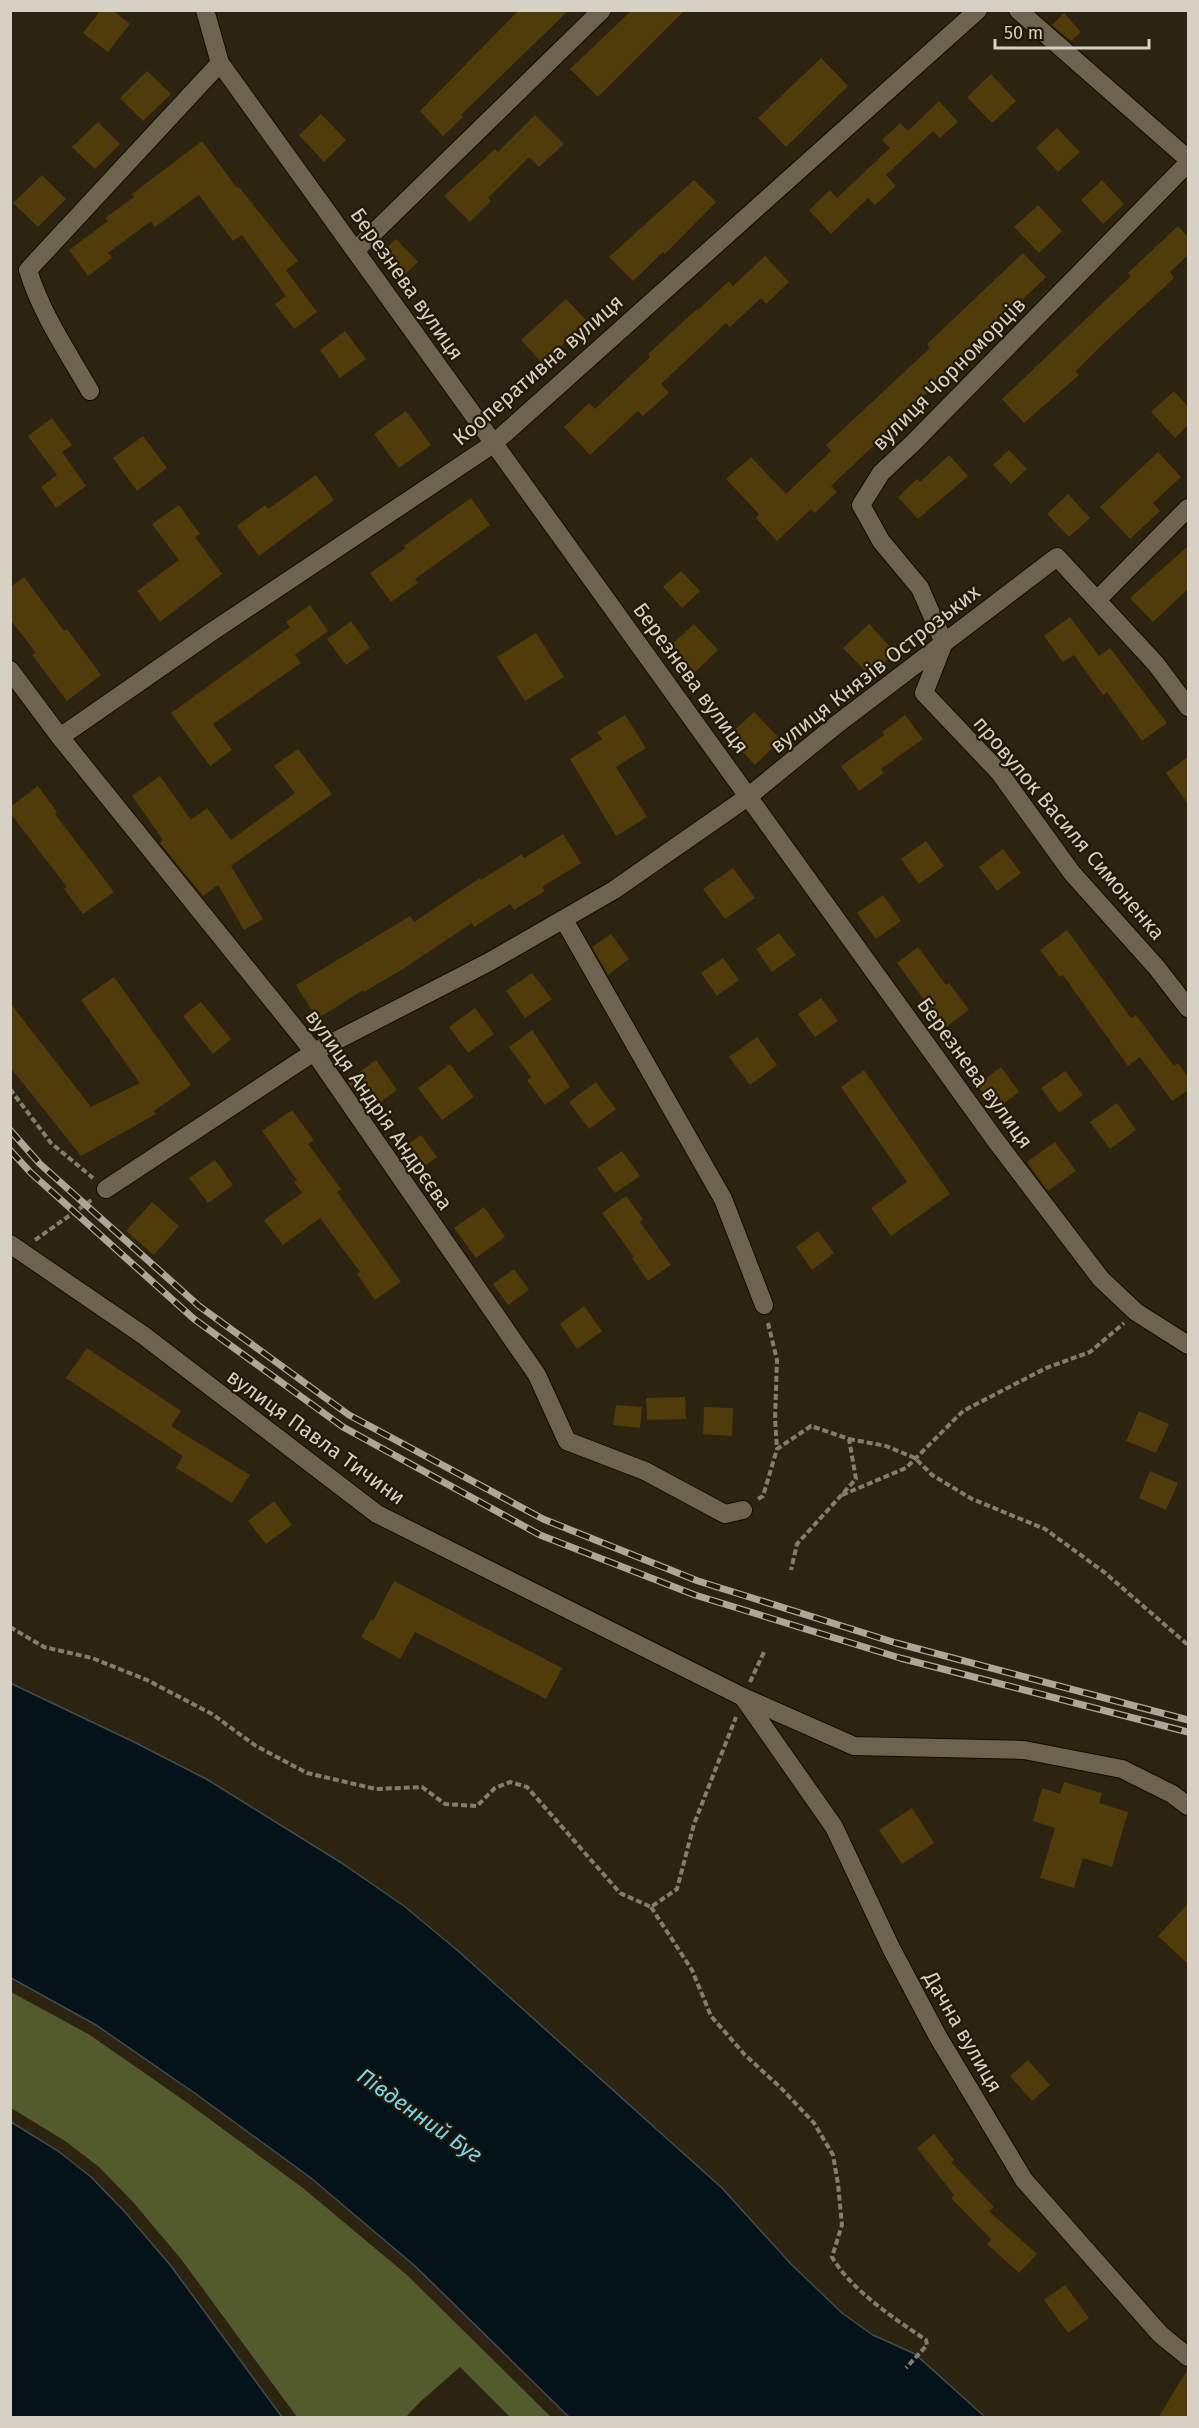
<svg xmlns="http://www.w3.org/2000/svg" width="1199" height="2428" font-family="'Fira Sans',sans-serif">
<rect width="100%" height="100%" fill="#2c2310"/>
<path fill="#535a2b" d="M 11,1992 L 90,2035 L 189,2104 L 303,2188 L 407,2275 L 551,2417 L 510,2417 L 460,2367 L 420,2402 L 406,2417 L 297,2417 L 181,2259 L 133,2202 L 99,2167 L 65,2141 L 11,2108 Z"/>
<g fill="#031319" stroke="#424c4d" stroke-width="1.5">
<path d="M 10,1683 L 134,1742 L 208,1780 L 340,1862 L 404,1906 L 457,1950 L 722,2188 L 791,2264 L 842,2313 L 873,2335 L 915,2354 L 985,2417 L 569,2417 L 415,2266 L 311,2178 L 196,2094 L 96,2025 L 11,1978 Z"/>
<path d="M 11,2122 L 58,2151 L 91,2177 L 124,2211 L 171,2266 L 282,2417 L 11,2417 Z"/>
</g>
<g fill="#503b0a">
<path d="M 101,10 L 112,10 L 130,24 L 108,52 L 83,33 Z"/>
<path d="M 519,10 L 569,10 L 461,115 L 463,117 L 443,136 L 420,111 Z"/>
<path d="M 632,10 L 685,10 L 598,97 L 570,69 Z"/>
<path d="M 1064,13 L 1081,32 L 1071,41 L 1052,25 Z"/>
<path d="M 821,58 L 848,86 L 786,147 L 758,118 Z"/>
<path d="M 147,71 L 171,94 L 143,121 L 120,98 Z"/>
<path d="M 991,74 L 1016,101 L 992,123 L 967,97 Z"/>
<path d="M 939,101 L 958,122 L 940,138 L 933,131 L 886,175 L 896,186 L 875,205 L 868,198 L 831,234 L 809,210 L 830,190 L 837,198 L 890,148 L 882,140 L 900,123 L 908,131 Z"/>
<path d="M 321,114 L 346,140 L 324,162 L 299,135 Z"/>
<path d="M 535,115 L 564,144 L 539,167 L 529,157 L 488,198 L 491,201 L 470,222 L 444,196 L 495,149 L 498,152 Z"/>
<path d="M 98,122 L 120,144 L 95,169 L 72,147 Z"/>
<path d="M 1057,128 L 1080,152 L 1058,172 L 1036,148 Z"/>
<path d="M 202,141 L 237,188 L 239,187 L 298,261 L 286,270 L 317,312 L 294,329 L 275,304 L 286,296 L 242,235 L 233,241 L 199,195 L 155,227 L 151,221 L 108,253 L 112,258 L 88,276 L 69,250 L 108,221 L 105,218 L 134,197 L 132,194 Z"/>
<path d="M 42,175 L 66,199 L 38,227 L 13,203 Z"/>
<path d="M 694,180 L 716,202 L 665,254 L 663,252 L 633,281 L 609,257 Z"/>
<path d="M 1102,180 L 1124,204 L 1103,224 L 1081,200 Z"/>
<path d="M 1038,205 L 1062,231 L 1039,253 L 1014,227 Z"/>
<path d="M 1178,226 L 1188,237 L 1188,255 L 1170,272 L 1174,278 L 1105,342 L 1076,371 L 1079,375 L 1024,423 L 1002,399 L 1131,276 L 1128,273 Z"/>
<path d="M 396,239 L 418,262 L 400,279 L 377,257 Z"/>
<path d="M 1023,253 L 1046,277 L 974,346 L 976,349 L 904,413 L 906,415 L 831,486 L 837,492 L 815,513 L 811,509 L 777,541 L 756,518 L 759,514 L 726,479 L 751,457 L 786,494 L 831,451 L 826,445 L 930,348 L 927,344 Z"/>
<path d="M 765,256 L 789,282 L 766,304 L 761,298 L 730,327 L 726,323 L 661,384 L 669,393 L 643,416 L 638,411 L 590,455 L 564,427 L 589,403 L 595,409 L 650,357 L 648,354 L 697,309 L 698,310 L 729,281 L 733,286 Z"/>
<path d="M 566,299 L 586,320 L 544,365 L 521,340 Z"/>
<path d="M 345,331 L 366,359 L 340,378 L 320,350 Z"/>
<path d="M 1174,391 L 1188,407 L 1188,425 L 1175,438 L 1151,412 Z"/>
<path d="M 406,411 L 431,445 L 399,468 L 374,434 Z"/>
<path d="M 52,418 L 72,445 L 62,452 L 86,486 L 56,508 L 41,487 L 57,475 L 28,436 Z"/>
<path d="M 143,436 L 167,468 L 137,491 L 113,458 Z"/>
<path d="M 1009,450 L 1027,469 L 1011,484 L 993,465 Z"/>
<path d="M 1158,452 L 1181,477 L 1153,503 L 1160,511 L 1130,539 L 1100,507 Z"/>
<path d="M 949,455 L 968,476 L 918,519 L 898,497 L 917,479 L 920,482 Z"/>
<path d="M 316,475 L 334,500 L 259,556 L 237,526 L 265,505 L 268,509 Z"/>
<path d="M 1068,494 L 1090,518 L 1069,537 L 1047,514 Z"/>
<path d="M 471,498 L 490,525 L 415,579 L 418,583 L 391,602 L 370,573 L 406,548 L 404,546 Z"/>
<path d="M 179,505 L 200,534 L 195,537 L 222,574 L 160,622 L 137,591 L 179,560 L 152,524 Z"/>
<path d="M 1188,546 L 1188,589 L 1153,622 L 1130,598 Z"/>
<path d="M 681,571 L 700,591 L 682,608 L 663,587 Z"/>
<path d="M 24,577 L 64,631 L 67,629 L 101,675 L 67,701 L 32,655 L 36,653 L 10,619 L 10,587 Z"/>
<path d="M 310,605 L 328,631 L 295,655 L 301,663 L 213,724 L 232,750 L 210,766 L 171,713 L 290,627 L 286,622 Z"/>
<path d="M 1070,617 L 1099,656 L 1110,648 L 1167,723 L 1142,741 L 1107,692 L 1103,695 L 1074,655 L 1063,662 L 1044,636 Z"/>
<path d="M 351,621 L 370,648 L 346,665 L 327,639 Z"/>
<path d="M 694,624 L 718,650 L 695,672 L 670,646 Z"/>
<path d="M 869,624 L 895,652 L 870,676 L 843,648 Z"/>
<path d="M 536,633 L 564,677 L 525,701 L 497,657 Z"/>
<path d="M 754,712 L 781,740 L 755,765 L 728,736 Z"/>
<path d="M 625,715 L 646,748 L 616,767 L 647,817 L 616,836 L 570,759 L 602,739 L 597,732 Z"/>
<path d="M 905,715 L 923,739 L 881,769 L 884,773 L 859,791 L 841,766 L 884,735 L 882,732 Z"/>
<path d="M 298,749 L 332,794 L 231,866 L 263,919 L 244,930 L 218,885 L 203,896 L 160,843 L 163,840 L 132,796 L 160,776 L 191,820 L 207,808 L 231,840 L 295,793 L 274,766 Z"/>
<path d="M 1188,757 L 1188,804 L 1166,773 Z"/>
<path d="M 38,786 L 57,812 L 55,814 L 114,892 L 83,914 L 64,889 L 67,887 L 10,813 L 10,807 Z"/>
<path d="M 563,834 L 581,863 L 542,887 L 545,891 L 514,910 L 510,904 L 474,927 L 472,923 L 403,969 L 364,992 L 363,990 L 317,1019 L 296,985 L 410,916 L 414,922 L 480,878 L 481,880 L 522,854 L 524,858 Z"/>
<path d="M 926,841 L 944,866 L 919,884 L 901,859 Z"/>
<path d="M 1003,849 L 1021,873 L 997,891 L 979,867 Z"/>
<path d="M 733,868 L 755,898 L 725,919 L 703,889 Z"/>
<path d="M 883,895 L 901,921 L 876,939 L 857,913 Z"/>
<path d="M 1067,930 L 1131,1018 L 1136,1015 L 1174,1066 L 1178,1063 L 1188,1077 L 1188,1090 L 1172,1101 L 1140,1057 L 1128,1066 L 1063,975 L 1060,977 L 1040,950 Z"/>
<path d="M 779,933 L 796,955 L 772,972 L 756,949 Z"/>
<path d="M 611,934 L 629,959 L 608,975 L 592,947 Z"/>
<path d="M 918,947 L 946,985 L 949,983 L 969,1010 L 942,1030 L 922,1002 L 925,1001 L 897,963 Z"/>
<path d="M 723,958 L 739,980 L 717,996 L 701,973 Z"/>
<path d="M 532,973 L 552,999 L 525,1018 L 506,991 Z"/>
<path d="M 114,977 L 191,1085 L 154,1111 L 156,1114 L 81,1156 L 10,1067 L 10,1003 L 91,1107 L 140,1083 L 81,1000 Z"/>
<path d="M 821,998 L 838,1021 L 815,1037 L 798,1014 Z"/>
<path d="M 201,1002 L 231,1039 L 213,1054 L 183,1016 Z"/>
<path d="M 475,1008 L 494,1034 L 468,1053 L 449,1027 Z"/>
<path d="M 532,1030 L 570,1087 L 545,1105 L 527,1080 L 531,1077 L 509,1047 Z"/>
<path d="M 757,1037 L 777,1065 L 750,1085 L 729,1057 Z"/>
<path d="M 376,1060 L 397,1090 L 369,1111 L 347,1081 Z"/>
<path d="M 450,1064 L 474,1097 L 442,1120 L 418,1088 Z"/>
<path d="M 1001,1067 L 1019,1092 L 994,1110 L 977,1085 Z"/>
<path d="M 864,1070 L 950,1194 L 891,1236 L 871,1208 L 907,1182 L 841,1087 Z"/>
<path d="M 1065,1071 L 1083,1095 L 1059,1113 L 1041,1088 Z"/>
<path d="M 596,1082 L 616,1109 L 589,1129 L 569,1102 Z"/>
<path d="M 1117,1103 L 1136,1130 L 1110,1149 L 1090,1122 Z"/>
<path d="M 292,1110 L 314,1140 L 308,1144 L 341,1189 L 337,1192 L 401,1282 L 375,1300 L 357,1274 L 360,1272 L 320,1218 L 283,1245 L 264,1220 L 302,1193 L 294,1182 L 297,1180 L 262,1131 Z"/>
<path d="M 421,1135 L 437,1157 L 415,1173 L 399,1151 Z"/>
<path d="M 1055,1142 L 1076,1171 L 1048,1191 L 1027,1162 Z"/>
<path d="M 622,1151 L 640,1176 L 615,1193 L 597,1168 Z"/>
<path d="M 215,1160 L 233,1185 L 208,1203 L 189,1178 Z"/>
<path d="M 626,1196 L 643,1219 L 640,1222 L 671,1265 L 648,1281 L 632,1258 L 634,1257 L 602,1213 Z"/>
<path d="M 152,1202 L 179,1226 L 154,1255 L 126,1231 Z"/>
<path d="M 484,1207 L 505,1237 L 476,1258 L 454,1228 Z"/>
<path d="M 818,1231 L 834,1253 L 812,1270 L 796,1247 Z"/>
<path d="M 514,1269 L 529,1290 L 508,1305 L 493,1284 Z"/>
<path d="M 584,1306 L 602,1331 L 577,1349 L 560,1324 Z"/>
<path d="M 87,1348 L 181,1411 L 171,1426 L 250,1475 L 232,1503 L 176,1468 L 183,1456 L 66,1378 Z"/>
<path d="M 685,1397 L 686,1419 L 647,1420 L 646,1398 Z"/>
<path d="M 616,1405 L 642,1407 L 640,1428 L 613,1425 Z"/>
<path d="M 704,1407 L 733,1408 L 732,1436 L 703,1434 Z"/>
<path d="M 1139,1411 L 1169,1424 L 1156,1453 L 1126,1441 Z"/>
<path d="M 1150,1471 L 1178,1483 L 1166,1510 L 1139,1498 Z"/>
<path d="M 274,1501 L 292,1525 L 266,1544 L 248,1521 Z"/>
<path d="M 394,1581 L 562,1668 L 546,1699 L 415,1632 L 400,1659 L 361,1637 L 371,1619 L 373,1621 Z"/>
<path d="M 1064,1782 L 1102,1793 L 1099,1803 L 1128,1812 L 1112,1867 L 1083,1858 L 1074,1888 L 1040,1878 L 1055,1828 L 1033,1821 L 1042,1788 L 1060,1794 Z"/>
<path d="M 912,1808 L 934,1843 L 902,1864 L 879,1830 Z"/>
<path d="M 1188,1904 L 1188,1964 L 1158,1936 Z"/>
<path d="M 1028,2060 L 1050,2085 L 1032,2101 L 1010,2076 Z"/>
<path d="M 934,2134 L 954,2160 L 951,2162 L 994,2207 L 989,2211 L 1037,2254 L 1019,2273 L 987,2244 L 991,2239 L 951,2198 L 954,2195 L 917,2148 Z"/>
<path d="M 1065,2285 L 1089,2318 L 1068,2333 L 1044,2300 Z"/>
<path d="M 1188,2369 L 1188,2418 L 1158,2418 Z"/>
</g>
<g fill="none" stroke-linecap="round" stroke-linejoin="round">
<g stroke="#140c00" stroke-width="20">
<g id="street">
<path d="M 205,10 L 220,63 L 996,1141 L 1101,1279 L 1136,1312 L 1188,1345"/>
<path d="M 1018,10 L 1188,159"/>
<path d="M 356,250 L 602,10"/>
<path d="M 90,391 C 67,351 41,313 28,270 L 220,63"/>
<path d="M 1097,600 L 1188,508"/>
<path d="M 944,643 L 920,588 L 881,541 L 861,505 L 881,473 L 912,444 L 1188,163"/>
<path d="M 943,645 L 924,693 L 999,772 L 1072,873 L 1157,968 L 1188,1008"/>
<path d="M 10,670 L 60,737 L 314,1052 L 537,1375 L 567,1441 L 645,1471 L 725,1514 L 743,1510"/>
<path d="M 60,737 L 210,633 L 493,444 L 978,10"/>
<path d="M 564,920 L 723,1199 L 764,1305"/>
<path d="M 106,1189 L 314,1052 L 489,962 L 614,890 L 749,796 L 836,725 L 1057,557 L 1156,664 L 1188,707"/>
<path d="M 10,1244 L 143,1335 L 377,1514 L 743,1697 L 854,1746 L 1024,1750 L 1122,1769 L 1172,1794 L 1188,1806"/>
<path d="M 743,1697 L 834,1827 L 891,1948 L 937,2035 L 1024,2180 L 1160,2334 L 1188,2357"/>
</g>
</g>
<g stroke="#857e6f" stroke-width="4" stroke-dasharray="6 3" stroke-linecap="butt">
<path d="M 10,1089 L 51,1143 L 93,1178"/>
<path d="M 35,1240 L 93,1199"/>
<path d="M 768,1323 L 777,1360 L 775,1419 L 777,1449"/>
<path d="M 849,1439 L 886,1446 L 915,1458 L 932,1475 L 972,1499 L 1045,1529 L 1104,1572 L 1188,1645"/>
<path d="M 842,1495 L 906,1468 L 963,1411 L 1046,1368 L 1090,1352 L 1124,1323"/>
<path d="M 758,1499 L 763,1496 L 777,1449 L 811,1426 L 849,1439 L 856,1479 L 797,1544 L 791,1570"/>
<path d="M 10,1627 L 44,1647 L 92,1658 L 147,1680 L 212,1714 L 256,1746 L 307,1773 L 376,1789 L 422,1787 L 445,1804 L 477,1806 L 495,1788 L 510,1782 L 527,1787 L 620,1893 L 651,1907 L 677,1889 L 694,1824 L 736,1717"/>
<path d="M 750,1682 L 764,1652"/>
<path d="M 651,1907 L 692,1970 L 711,2016 L 745,2055 L 781,2088 L 814,2123 L 833,2155 L 838,2184 L 842,2225 L 832,2257 C 851,2290 895,2319 926,2340 L 927,2345 L 906,2368"/>
</g>
<use href="#street" stroke="#6d634e" stroke-width="18"/>
<g stroke="#ada699" stroke-width="7">
<g id="rail">
<path d="M 10,1130 L 40,1164 L 199,1306 L 349,1415 L 543,1519 L 698,1581 L 896,1643 L 1188,1720"/>
<path d="M 10,1150 L 31,1173 L 194,1319 L 343,1427 L 540,1535 L 695,1595 L 900,1658 L 1188,1732"/>
</g>
</g>
<use href="#rail" stroke="#221907" stroke-width="4.5" stroke-dasharray="14" stroke-linecap="butt"/>
</g>
<g text-anchor="middle" stroke-width="4.5" stroke-linejoin="round" paint-order="stroke">
<g font-size="21" fill="#d6d0c5" stroke="#221907">
<text transform="translate(407 284) rotate(55)" y="7">Березнева вулиця</text>
<text transform="translate(538 370) rotate(-41)" y="7">Кооперативна вулиця</text>
<text transform="translate(949 374) rotate(-45)" y="7">вулиця Чорноморців</text>
<text transform="translate(875 669) rotate(-38)" y="7">вулиця Князів Острозьких</text>
<text transform="translate(691 678) rotate(54)" y="7">Березнева вулиця</text>
<text transform="translate(1069 828) rotate(50)" y="7">провулок Василя Симоненка</text>
<text transform="translate(975 1073) rotate(54)" y="7">Березнева вулиця</text>
<text transform="translate(379 1110) rotate(55)" y="7">вулиця Андрія Андрєєва</text>
<text transform="translate(316 1437) rotate(36)" y="7">вулиця Павла Тичини</text>
<text transform="translate(963 2032) rotate(60)" y="7">Дачна вулиця</text>
</g>
<g font-size="22" font-style="italic" fill="#78d5f4" stroke="#221907">
<text transform="translate(420 2115) rotate(35)" y="8">Південний Буг</text>
</g>
</g>
<rect width="1199" height="2428" fill="none" stroke="#d6d0c5" stroke-width="24"/>
<path d="M995 39v9h154v-9" fill="none" stroke="#d6d0c5" stroke-width="3"/>
<text x="1004" y="39" font-size="18" fill="#d6d0c5" stroke="#221907" stroke-width="4.5" paint-order="stroke">50 m</text>
</svg>
